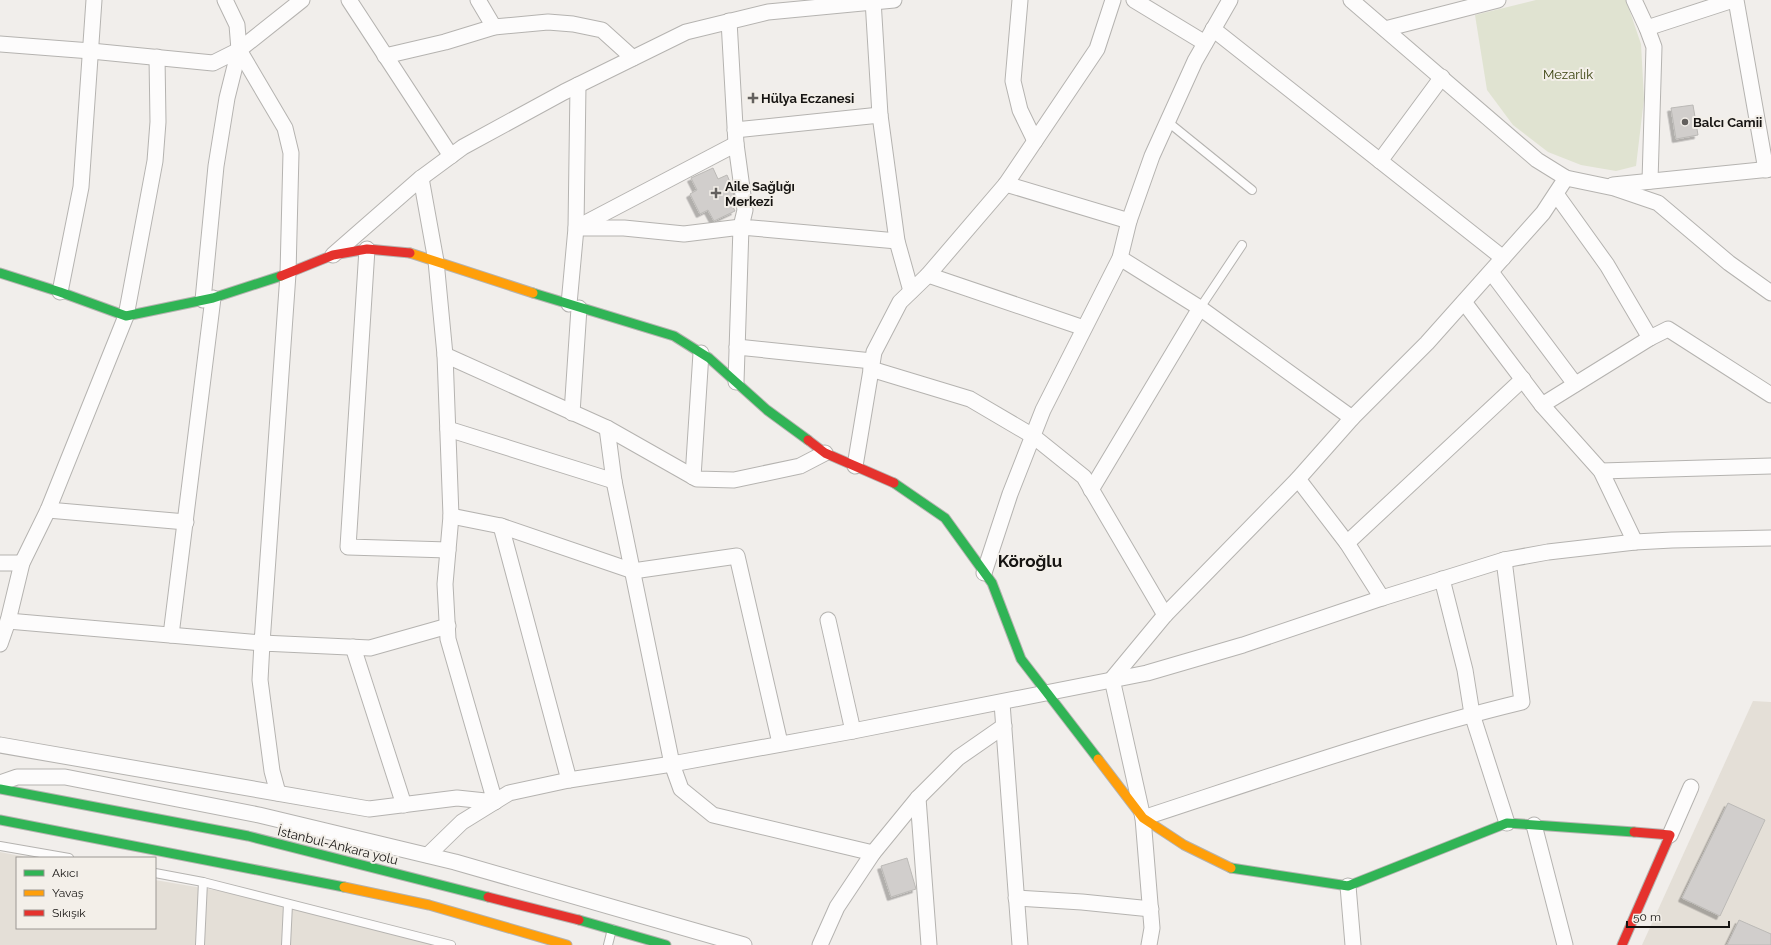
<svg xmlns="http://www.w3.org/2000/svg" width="1771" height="945" font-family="Raleway,sans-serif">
<defs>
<filter id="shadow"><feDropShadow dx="-3.5" dy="3.5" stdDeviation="0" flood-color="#0004"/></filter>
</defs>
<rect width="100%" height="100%" fill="#f1eeeb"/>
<g fill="#e4dfd7">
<path d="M 1753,701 L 1771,702 L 1771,945 L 1642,945 Z"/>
<path d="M 0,852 L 31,858 L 17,858 L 17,928 L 155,928 L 155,880 L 220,891 L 441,943 L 444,945 L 0,945 Z"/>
</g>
<path fill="#e0e3d1" d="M 1536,0 L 1626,0 L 1641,44 L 1644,99 L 1636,166 L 1616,171 L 1581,165 L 1548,152 L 1513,125 L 1487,90 L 1475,15 Z"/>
<g fill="#d1cecc" stroke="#bbb9b6" filter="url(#shadow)">
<path d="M 1693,105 L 1698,135 L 1676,139 L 1671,108 Z"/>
<path d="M 713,168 L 718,179 L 727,175 L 733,189 L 734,199 L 730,201 L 735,211 L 714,221 L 708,210 L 700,214 L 690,194 L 697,190 L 691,178 Z"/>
<path d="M 1728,803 L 1765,820 L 1720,916 L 1682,898 Z"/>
<path d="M 907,858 L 916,889 L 891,897 L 881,866 Z"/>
<path d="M 1739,920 L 1771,934 L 1771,945 L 1727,945 Z"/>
</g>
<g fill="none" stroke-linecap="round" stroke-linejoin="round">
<g stroke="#b5b3b0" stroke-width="10">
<g id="lane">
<path d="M 1168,122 L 1252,190"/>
<path d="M 1200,308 L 1242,245"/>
<path d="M 0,846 L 69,858"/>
<path d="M 155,873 L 203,882 L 451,945"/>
<path d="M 200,945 L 203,882"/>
<path d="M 286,945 L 288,904"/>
<path d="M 608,945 L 612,929"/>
</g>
</g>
<g stroke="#b5b3b0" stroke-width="17">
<g id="street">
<path d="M 349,0 L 451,156"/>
<path d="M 478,0 L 494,27"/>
<path d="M 873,0 L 880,115 L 897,241 L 911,291"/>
<path d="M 1020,0 L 1013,81 L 1020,110 L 1035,141"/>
<path d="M 1134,0 L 1205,43"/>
<path d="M 1351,0 L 1537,160 L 1566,178 L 1614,188 L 1658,203 L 1729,263 L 1771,293"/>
<path d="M 1634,0 L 1647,28 L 1654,47 L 1650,181"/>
<path d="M 1736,0 L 1766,170"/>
<path d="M 729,21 L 736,144 L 745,210 L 741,227 L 897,241"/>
<path d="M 1647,28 L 1733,0"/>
<path d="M 1213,29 L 1503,258"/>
<path d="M 1385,29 L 1498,0"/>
<path d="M 0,44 L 91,51 L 213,63 L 239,50 L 302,0"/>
<path d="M 385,56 L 445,42 L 494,27 L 548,22 L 573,24 L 602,30 L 633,58"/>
<path d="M 578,85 L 576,228 L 624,228 L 684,234 L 741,227 L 736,382"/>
<path d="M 735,130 L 880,115"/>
<path d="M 1380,161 L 1442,77"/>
<path d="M 1006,184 L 1129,221"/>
<path d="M 1613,185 L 1771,169"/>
<path d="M 367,249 L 348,547 L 448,550"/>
<path d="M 333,255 L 421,178 L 463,147 L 564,92 L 686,32 L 768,12 L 894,0"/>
<path d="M 1120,258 L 1200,308 L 1352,418"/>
<path d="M 1491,272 L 1575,384"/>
<path d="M 928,275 L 1084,328"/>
<path d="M 60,292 L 81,187 L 94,0"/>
<path d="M 203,300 L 216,166 L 227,98 L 239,50"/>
<path d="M 1464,302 L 1542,405 L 1601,471 L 1635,542"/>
<path d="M 569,304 L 576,228 L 736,144"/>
<path d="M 1650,338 L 1668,329 L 1771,395"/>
<path d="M 737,347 L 872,361"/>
<path d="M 445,355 L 607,428 L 697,479 L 734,480 L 800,466 L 825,453"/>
<path d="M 871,369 L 970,399 L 1033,436 L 1084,477 L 1165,615"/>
<path d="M 1542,405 L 1650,338 L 1607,265 L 1556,194"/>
<path d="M 572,413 L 579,308"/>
<path d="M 607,428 L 614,481 L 672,764 L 681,789 L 713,815 L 873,853"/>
<path d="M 448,429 L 614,481"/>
<path d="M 855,466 L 874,352 L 900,302 L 928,275 L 1006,184 L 1097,49 L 1113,0"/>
<path d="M 1601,471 L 1771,466"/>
<path d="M 693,477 L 701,353"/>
<path d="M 1298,479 L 1347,543 L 1382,598"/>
<path d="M 1091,490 L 1200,308"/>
<path d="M 48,510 L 186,522"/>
<path d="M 451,516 L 501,526 L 633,571 L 737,556 L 780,743"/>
<path d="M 501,526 L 569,780"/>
<path d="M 1347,543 L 1523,379"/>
<path d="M 0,563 L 22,563"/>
<path d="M 984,573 L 1010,494 L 1043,410 L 1120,258 L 1129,221 L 1152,156 L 1195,61 L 1230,0"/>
<path d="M 1442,579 L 1465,670 L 1472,714 L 1507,823"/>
<path d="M 828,620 L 853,731"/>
<path d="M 8,621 L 262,643 L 288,274 L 291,153 L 285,128 L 239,50 L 237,25 L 225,0"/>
<path d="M 171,635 L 213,298"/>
<path d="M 0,644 L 8,621 L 22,563 L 48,510 L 126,316 L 155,161 L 158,122 L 157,57"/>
<path d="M 353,647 L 404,805"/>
<path d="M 1002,703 L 1020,945"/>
<path d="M 0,745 L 369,809 L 457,798 L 495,802 L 448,639 L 445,584 L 451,516 L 445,355 L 436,261 L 421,178"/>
<path d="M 0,783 L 17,777 L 65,777 L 259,815 L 455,862 L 744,945"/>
<path d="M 278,793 L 272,771 L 260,680 L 262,643 L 370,648 L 448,626"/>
<path d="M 918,798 L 929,945"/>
<path d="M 1143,818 C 1268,777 1394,733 1522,702 L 1504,560"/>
<path d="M 1534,825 L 1565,945"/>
<path d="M 1670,835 L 1691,787"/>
<path d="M 428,855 L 462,822 L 509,793 L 569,780 L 672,764 L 853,731 L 1147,673 L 1243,645 L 1382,598 L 1504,560 L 1548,552 L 1635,542 L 1672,540 L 1771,538"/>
<path d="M 1348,886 L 1353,945"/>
<path d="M 1016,898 L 1082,902 L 1151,909"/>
<path d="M 820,945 L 837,907 L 873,853 L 918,798 L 958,758 L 1004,726"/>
<path d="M 1149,945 L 1152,928 L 1143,818 L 1112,679 L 1165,615 L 1298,479 L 1352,418 L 1427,343 L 1543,213 L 1566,178"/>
</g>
</g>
<g stroke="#b5b3b0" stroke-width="11">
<g id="fast">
<path d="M 0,273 L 60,292 L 126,316 L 213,298 L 281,276"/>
<path d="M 533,293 L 674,336 L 709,358 L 767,410 L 808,440"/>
<path d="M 894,483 L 945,518 L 992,583 L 1021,659 L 1098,759"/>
<path d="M 0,789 L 248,836 L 488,897"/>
<path d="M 0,820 L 344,887"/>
<path d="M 1231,868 L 1348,886 L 1507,823 L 1634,832"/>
<path d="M 579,920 L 666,945"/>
</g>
</g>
<g stroke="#b5b3b0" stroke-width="11">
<g id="slow">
<path d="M 410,253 L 533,293"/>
<path d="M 1098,759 L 1143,818 L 1184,845 L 1231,868"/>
<path d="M 344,887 L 429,905 L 567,945"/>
</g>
</g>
<g stroke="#b5b3b0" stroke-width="11">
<g id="jam">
<path d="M 281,276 L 333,255 L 367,249 L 410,253"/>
<path d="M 808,440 L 825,453 L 894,483"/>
<path d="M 488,897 L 579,920"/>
<path d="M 1622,945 L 1670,835 L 1634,832"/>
</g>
</g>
<use href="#lane" stroke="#fdfcfc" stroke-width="8"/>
<use href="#street" stroke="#fdfcfc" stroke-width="15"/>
<use href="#fast" stroke="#30b455" stroke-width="9"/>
<use href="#slow" stroke="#ff9f0a" stroke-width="9"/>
<use href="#jam" stroke="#e5322d" stroke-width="9"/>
</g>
<g fill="#63605e" stroke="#f3efe9" stroke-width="1.5">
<path d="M751 92h4v4h4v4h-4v4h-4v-4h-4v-4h4z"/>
<circle cx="1685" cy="122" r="4"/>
<path d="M714 187h4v4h4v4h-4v4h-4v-4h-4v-4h4z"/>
</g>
<g text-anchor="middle" stroke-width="4" stroke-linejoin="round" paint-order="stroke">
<g font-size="13" fill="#39420d" stroke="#f3efe9">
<text x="1568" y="79">Mezarlık</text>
</g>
<g font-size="13" font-weight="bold" fill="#161412" stroke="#f3efe9" text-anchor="start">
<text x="761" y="103">Hülya Eczanesi</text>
<text x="1693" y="127">Balcı Camii</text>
<text x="725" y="191">Aile Sağlığı<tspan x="725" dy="15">Merkezi</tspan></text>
</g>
<g font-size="13" fill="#161412" stroke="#f3efe9">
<text transform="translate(338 845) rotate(14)" y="5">İstanbul-Ankara yolu</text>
</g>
<g font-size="17" font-weight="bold" fill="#161412" stroke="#f3efe9">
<text x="1030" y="567">Köroğlu</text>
</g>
</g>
<rect x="16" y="857" width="140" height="72" fill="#f3efe9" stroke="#9b9793"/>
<rect x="24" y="870" width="20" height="6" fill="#30b455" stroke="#9b9793"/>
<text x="52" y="877" font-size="12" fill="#161412">Akıcı</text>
<rect x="24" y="890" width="20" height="6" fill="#ff9f0a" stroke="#9b9793"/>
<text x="52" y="897" font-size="12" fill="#161412">Yavaş</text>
<rect x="24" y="910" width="20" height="6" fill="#e5322d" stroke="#9b9793"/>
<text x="52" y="917" font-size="12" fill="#161412">Sıkışık</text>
<path d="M1627 921v6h102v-6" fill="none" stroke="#161412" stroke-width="2"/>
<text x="1633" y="921" font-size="12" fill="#161412" stroke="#f3efe9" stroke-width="3" paint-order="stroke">50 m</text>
</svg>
